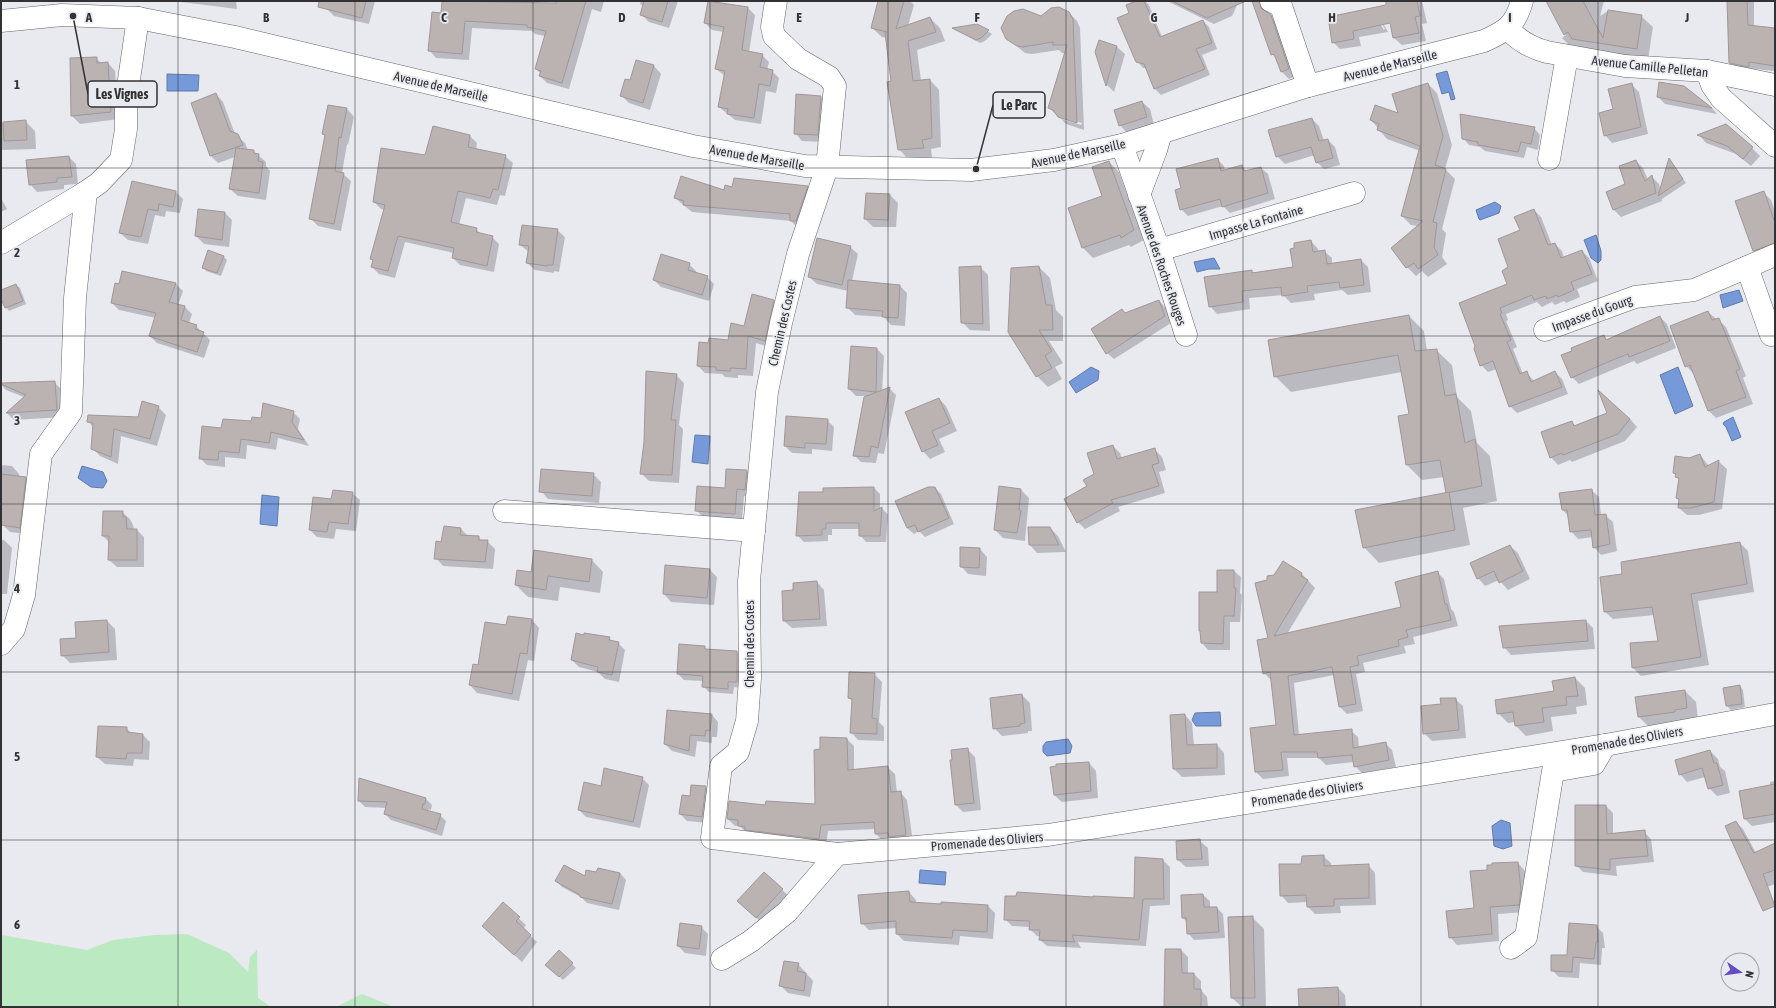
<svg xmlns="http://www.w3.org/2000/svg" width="1776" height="1008" font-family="'Asap Condensed',sans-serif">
<rect width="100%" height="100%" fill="#e9e9f0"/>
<g fill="#bbe9c1">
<path d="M 187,934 L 229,953 L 248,972 L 250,957 L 257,950 L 258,998 L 271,1007 L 1,1007 L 1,935 L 87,950 L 113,940 L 155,935 Z"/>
<path d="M 362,994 L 394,1007 L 336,1007 Z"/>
</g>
<g fill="#769ad9" stroke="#627ba8">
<path d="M 1447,71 L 1455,99 L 1451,100 L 1449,92 L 1442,94 L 1436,74 Z"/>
<path d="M 167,74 L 199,75 L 198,91 L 167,91 Z"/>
<path d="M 1495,202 L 1501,206 L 1499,213 L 1480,220 L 1479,219 L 1476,210 Z"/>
<path d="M 1596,235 L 1601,251 L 1601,260 L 1598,263 L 1591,258 L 1584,240 Z"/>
<path d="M 1214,258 L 1220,269 L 1209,269 L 1197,272 L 1194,262 Z"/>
<path d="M 1739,290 L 1743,301 L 1723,308 L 1720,295 Z"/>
<path d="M 1091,367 L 1099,371 L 1098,380 L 1076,393 L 1069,382 Z"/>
<path d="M 1678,367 L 1693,406 L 1675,414 L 1660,375 Z"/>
<path d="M 1733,417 L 1741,437 L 1732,441 L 1726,427 L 1723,424 L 1724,422 Z"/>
<path d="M 695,435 L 710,436 L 708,464 L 692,462 Z"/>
<path d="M 82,466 L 103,472 L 107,481 L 103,488 L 91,487 L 78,478 Z"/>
<path d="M 262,495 L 279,497 L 277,526 L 260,524 Z"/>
<path d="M 1220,712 L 1221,726 L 1196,726 L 1192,720 L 1195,713 Z"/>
<path d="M 1068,739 L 1072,746 L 1070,753 L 1047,756 L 1043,752 L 1043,746 L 1046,742 Z"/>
<path d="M 1501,820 L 1510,823 L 1512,846 L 1503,849 L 1494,846 L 1492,826 Z"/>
<path d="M 920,870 L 946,872 L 945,885 L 919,883 Z"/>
</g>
<g fill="#0003" fill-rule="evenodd">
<path d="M 173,1 L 236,1 L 237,9 Z"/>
<path d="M 329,1 L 375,1 L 369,24 L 334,16 L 327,9 Z"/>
<path d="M 443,1 L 519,1 L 519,3 L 554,4 L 555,1 L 604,1 L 601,12 L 592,9 L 569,89 L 547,83 L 540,76 L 541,74 L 536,69 L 545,36 L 535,34 L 532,31 L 472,28 L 469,60 L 436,58 L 430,51 L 442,14 Z"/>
<path d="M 641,1 L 678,1 L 669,28 L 649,22 L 642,15 L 644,7 L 640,4 Z"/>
<path d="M 709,1 L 748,8 L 755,15 L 749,52 L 762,55 L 769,62 L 767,70 L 772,71 L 779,78 L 776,93 L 766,91 L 761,124 L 735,120 L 719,107 L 725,76 L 716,69 L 724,32 L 712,30 L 705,23 Z"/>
<path d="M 879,1 L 910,1 L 914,5 L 908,26 L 930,18 L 940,28 L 945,41 L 917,50 L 921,81 L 930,80 L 939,90 L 941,147 L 931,149 L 932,157 L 908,159 L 899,149 L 887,38 L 882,37 L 872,28 Z"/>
<path d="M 1139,1 L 1145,1 L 1149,5 L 1162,37 L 1203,21 L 1209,27 L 1217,49 L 1202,55 L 1210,75 L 1161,95 L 1155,89 L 1147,68 L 1143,68 L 1137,61 Z"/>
<path d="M 1167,1 L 1239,1 L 1232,16 L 1214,24 Z"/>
<path d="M 1254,1 L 1258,1 L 1266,9 L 1267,14 L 1278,24 L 1296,76 L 1289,79 L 1281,71 L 1277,59 L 1272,54 Z"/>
<path d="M 1387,1 L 1422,1 L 1427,23 L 1422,24 L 1426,41 L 1402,45 L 1394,38 Z"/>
<path d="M 1549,1 L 1604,1 L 1600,16 L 1608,11 L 1641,16 L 1653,27 L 1648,60 L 1573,49 L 1562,38 L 1566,35 Z"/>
<path d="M 1728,1 L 1754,1 L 1754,27 L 1775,29 L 1775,71 L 1755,69 L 1756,73 L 1737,70 L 1730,62 Z"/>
<path d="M 1372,9 L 1379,16 L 1388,32 L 1359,37 L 1361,46 L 1340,49 L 1333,42 L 1329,17 ZM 1375,15 L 1377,15 L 1385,29 L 1384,30 Z"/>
<path d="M 1069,13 L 1077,21 L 1080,28 L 1084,130 L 1066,124 L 1061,119 L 1081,125 L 1082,123 L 1061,117 L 1061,119 L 1049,108 L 1066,53 L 1062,53 L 1059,50 L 1032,54 L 1025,53 L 1007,38 L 1041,18 Z"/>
<path d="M 977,25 L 992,34 L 985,41 L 980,43 L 954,29 Z"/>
<path d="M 1100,41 L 1117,47 L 1125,54 L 1114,92 L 1107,85 L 1096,52 Z"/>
<path d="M 96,58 L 101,63 L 108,63 L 115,71 L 119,119 L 80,124 L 72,116 Z"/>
<path d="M 654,66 L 661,74 L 650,110 L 629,103 L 622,96 L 630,82 Z"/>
<path d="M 1428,84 L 1437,93 L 1452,145 L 1445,169 L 1455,179 L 1442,229 L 1446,233 L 1442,257 L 1447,264 L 1428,277 L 1422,271 L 1416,276 L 1407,267 L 1418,226 L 1411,225 L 1402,216 L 1420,151 L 1387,139 L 1371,120 L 1399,115 Z"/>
<path d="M 1631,84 L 1639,92 L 1648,134 L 1612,143 L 1605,135 L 1614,110 Z"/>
<path d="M 1684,87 L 1712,108 L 1717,114 L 1665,104 L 1658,97 Z"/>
<path d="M 216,94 L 223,102 L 235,134 L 245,143 L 248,151 L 253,151 L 266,162 L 266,166 L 270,171 L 266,200 L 238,196 L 230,189 L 235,157 L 218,163 L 211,156 Z"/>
<path d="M 797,95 L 821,97 L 828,104 L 825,142 L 802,141 L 795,133 Z"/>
<path d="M 1,100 L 2,123 L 25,121 L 35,131 L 36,149 L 1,150 Z"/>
<path d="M 1142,102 L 1150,109 L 1154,125 L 1127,133 L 1120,125 Z"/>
<path d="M 347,109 L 354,117 L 348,145 L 347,144 L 342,173 L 351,181 L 341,231 L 318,226 L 310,218 L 326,137 L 323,134 Z"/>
<path d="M 1312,119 L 1319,126 L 1324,141 L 1328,140 L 1335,147 L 1340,165 L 1324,169 L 1317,162 L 1315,155 L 1285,164 L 1277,156 Z"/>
<path d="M 1534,128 L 1540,135 L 1538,150 L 1527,147 L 1524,158 L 1485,151 L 1480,147 L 1469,145 L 1463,138 Z"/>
<path d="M 1699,135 L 1752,148 L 1760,156 L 1751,166 L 1736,154 L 1706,143 Z"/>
<path d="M 470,136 L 477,143 L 476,150 L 505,156 L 513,163 L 505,196 L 500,195 L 497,205 L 466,198 L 459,225 L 476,229 L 482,235 L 492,237 L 499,244 L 494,272 L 460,265 L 453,258 L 454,253 L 405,242 L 395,278 L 379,274 L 372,267 L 374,261 L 372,259 L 385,210 L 381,209 L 374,202 L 426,156 Z"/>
<path d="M 69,157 L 76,164 L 78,184 L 64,185 L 64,189 L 37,192 L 30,184 Z"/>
<path d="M 1217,159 L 1224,166 L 1225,171 L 1242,167 L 1247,171 L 1261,168 L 1268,174 L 1275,199 L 1230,213 L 1223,206 L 1188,216 L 1181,209 L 1182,189 Z"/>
<path d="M 1670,160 L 1686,183 L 1662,199 L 1662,201 L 1621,217 L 1614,210 L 1627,184 L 1636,161 L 1643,168 L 1648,180 L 1652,177 L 1659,184 L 1661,192 Z"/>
<path d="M 1109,162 L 1119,172 L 1144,240 L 1131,247 L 1129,245 L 1093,258 L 1083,248 L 1103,197 Z"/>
<path d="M 132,182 L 176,192 L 183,199 L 180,213 L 166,211 L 165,217 L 155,215 L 148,244 L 128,240 L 120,233 Z"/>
<path d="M 807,187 L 814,194 L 798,228 L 791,221 L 692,212 L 675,198 L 724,191 L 733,188 Z"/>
<path d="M 1763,192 L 1771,200 L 1775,211 L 1775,253 L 1762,258 L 1754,250 Z"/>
<path d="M 890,195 L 898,203 L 896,227 L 873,227 L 865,219 Z"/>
<path d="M 1,198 L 7,209 L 1,212 Z"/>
<path d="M 1534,210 L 1541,217 L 1552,245 L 1555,244 L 1562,251 L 1564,258 L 1582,251 L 1589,258 L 1598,281 L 1577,289 L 1580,297 L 1566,303 L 1564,301 L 1555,305 L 1552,302 L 1542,307 L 1537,302 L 1506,314 L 1508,320 L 1506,321 L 1517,347 L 1513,349 L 1523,374 L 1526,372 L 1534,381 L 1555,372 L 1562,379 L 1568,394 L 1517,413 L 1510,406 L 1497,369 L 1488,372 L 1481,365 L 1475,349 L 1508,285 L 1509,267 L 1521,231 Z"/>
<path d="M 225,213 L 232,220 L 229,247 L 204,244 L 196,236 Z"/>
<path d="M 557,230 L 565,237 L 559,272 L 554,271 L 554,273 L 535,270 L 527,263 L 529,252 L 520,245 Z"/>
<path d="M 1311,241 L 1318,249 L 1319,252 L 1324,251 L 1332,258 L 1332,264 L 1361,260 L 1368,267 L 1371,292 L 1348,295 L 1342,290 L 1314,294 L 1315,300 L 1291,303 L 1283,295 L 1249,298 L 1250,309 L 1217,314 L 1210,306 L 1251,271 L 1254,273 L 1294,268 Z"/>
<path d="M 850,247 L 858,254 L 852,281 L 900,286 L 907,293 L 905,326 L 891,325 L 884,317 L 855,315 L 847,307 L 848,291 L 817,284 L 809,277 Z"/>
<path d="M 223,256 L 227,260 L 221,276 L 206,271 L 203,267 Z"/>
<path d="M 689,264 L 696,271 L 696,274 L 707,277 L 714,284 L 709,301 L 661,287 L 654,280 Z"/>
<path d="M 980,267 L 988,275 L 990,331 L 970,330 L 962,322 Z"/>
<path d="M 1039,267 L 1050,278 L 1056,310 L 1063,317 L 1063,341 L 1049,341 L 1063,363 L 1055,367 L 1062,379 L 1048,387 L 1037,376 Z"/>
<path d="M 176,284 L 183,291 L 178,305 L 185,307 L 192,314 L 189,323 L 196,326 L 210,340 L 204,358 L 157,343 L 150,336 L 156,318 L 119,310 L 112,303 Z"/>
<path d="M 16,285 L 20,288 L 26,304 L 9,311 L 6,307 L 1,291 Z"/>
<path d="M 773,300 L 781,308 L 772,348 L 756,343 L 753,376 L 738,375 L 738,378 L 725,377 L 722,374 L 705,373 L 698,366 L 709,344 L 729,341 Z"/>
<path d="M 1159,301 L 1166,308 L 1171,323 L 1114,359 L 1107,353 L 1125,314 Z"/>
<path d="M 1708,312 L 1726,327 L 1746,376 L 1743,378 L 1753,404 L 1716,418 L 1709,411 L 1694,373 L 1693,373 L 1686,366 Z"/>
<path d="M 1409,316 L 1424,331 L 1427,351 L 1436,350 L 1452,365 L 1457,397 L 1471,411 L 1477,443 L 1490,456 L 1497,501 L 1463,508 L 1470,545 L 1379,563 L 1364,547 L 1448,494 L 1444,477 L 1422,480 L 1407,465 L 1410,415 L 1402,372 L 1291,392 L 1275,376 Z"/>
<path d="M 1660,317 L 1667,324 L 1676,348 L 1637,364 L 1634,361 L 1617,368 L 1579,384 L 1572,377 L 1604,336 L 1608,341 Z"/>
<path d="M 877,349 L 884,356 L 882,391 L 889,388 L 896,395 L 884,454 L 878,453 L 876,463 L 861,462 L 854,455 L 865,396 L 856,396 L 849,389 Z"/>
<path d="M 676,375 L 684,383 L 679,425 L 683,429 L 679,483 L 649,481 L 641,473 Z"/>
<path d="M 54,382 L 61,389 L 63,417 L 14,420 L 7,413 L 24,397 L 6,390 L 1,384 Z"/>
<path d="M 939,399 L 946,406 L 957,431 L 939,439 L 945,452 L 930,459 L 923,451 Z"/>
<path d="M 158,407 L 166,415 L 157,446 L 121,436 L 118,464 L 100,456 L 92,448 L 93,427 L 88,421 L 138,418 Z"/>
<path d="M 293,412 L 300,419 L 298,429 L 309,446 L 278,438 L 276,450 L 247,445 L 246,459 L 225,457 L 225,467 L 207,465 L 200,458 L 252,422 Z"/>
<path d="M 1630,419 L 1637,427 L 1625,441 L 1572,462 L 1570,460 L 1558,465 L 1551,457 L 1571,422 L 1576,426 Z"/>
<path d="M 827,420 L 834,427 L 832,451 L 812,449 L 812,454 L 792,453 L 785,446 Z"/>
<path d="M 1113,446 L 1120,453 L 1122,459 L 1154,449 L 1162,457 L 1166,470 L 1159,472 L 1165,493 L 1118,507 L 1120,511 L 1085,529 L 1078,522 L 1088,487 Z"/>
<path d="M 1700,455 L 1709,466 L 1719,462 L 1727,469 L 1722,509 L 1699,515 L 1687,515 L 1679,508 L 1680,501 L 1678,498 L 1679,480 L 1674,473 L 1689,459 Z"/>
<path d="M 1,465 L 12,466 L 19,474 L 19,477 L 25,478 L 32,485 L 26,534 L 10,532 L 3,525 L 1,514 Z"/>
<path d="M 747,471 L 754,478 L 752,497 L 744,496 L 742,520 L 703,517 L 696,510 Z"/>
<path d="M 593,474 L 601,482 L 599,503 L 548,499 L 541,491 Z"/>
<path d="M 1000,487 L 1021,490 L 1029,498 L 1025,541 L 1003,538 L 995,530 Z"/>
<path d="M 874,488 L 880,494 L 880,509 L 882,508 L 888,515 L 886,542 L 866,542 L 860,535 L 860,529 L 832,529 L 832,535 L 828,535 L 828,541 L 804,542 L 797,535 L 824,493 Z"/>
<path d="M 935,488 L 941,494 L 954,524 L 925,537 L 919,531 L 914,534 L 907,528 Z"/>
<path d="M 1591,490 L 1599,497 L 1601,515 L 1605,515 L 1613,522 L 1617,551 L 1601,555 L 1594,547 L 1593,537 L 1578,539 L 1571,531 L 1568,516 L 1563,510 Z"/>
<path d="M 352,493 L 360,500 L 356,531 L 336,529 L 334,539 L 317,537 L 310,530 L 332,500 Z"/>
<path d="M 122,512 L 130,519 L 133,525 L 134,530 L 137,530 L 144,537 L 144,567 L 117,567 L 109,560 L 109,542 L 103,536 Z"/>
<path d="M 460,528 L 468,536 L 478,537 L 482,541 L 487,541 L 495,549 L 493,569 L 443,566 L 436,558 L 442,543 Z"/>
<path d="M 1050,528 L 1058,536 L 1066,552 L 1037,553 L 1030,545 Z"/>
<path d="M 1,540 L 4,540 L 12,548 L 7,594 L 1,594 Z"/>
<path d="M 1740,543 L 1748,551 L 1754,592 L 1698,601 L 1709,665 L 1641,676 L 1633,668 L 1659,642 L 1655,615 L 1613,619 L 1605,612 L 1623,575 Z"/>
<path d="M 1510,546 L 1518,553 L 1530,579 L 1508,590 L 1499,580 L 1485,586 L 1478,578 Z"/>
<path d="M 980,549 L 987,557 L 986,576 L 968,574 L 961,566 Z"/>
<path d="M 592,560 L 603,572 L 600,593 L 560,587 L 558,601 L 528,597 L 516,585 Z"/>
<path d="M 1283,562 L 1302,574 L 1315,588 L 1287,634 L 1402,607 L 1437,572 L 1444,579 L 1451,609 L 1454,612 L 1458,626 L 1413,637 L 1415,644 L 1404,646 L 1406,653 L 1363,663 L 1365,672 L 1356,674 L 1363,711 L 1347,714 L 1340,707 L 1334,675 L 1294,683 L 1299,735 L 1351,731 L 1358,737 L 1359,748 L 1385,743 L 1392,750 L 1396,767 L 1362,773 L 1355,766 L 1354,762 L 1326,765 L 1319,758 L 1287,758 L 1289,776 L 1263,779 L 1256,772 L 1277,726 L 1271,680 L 1264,673 L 1269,638 L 1268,581 L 1275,576 Z"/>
<path d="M 666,566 L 710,570 L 717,577 L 714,605 L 671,602 L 664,594 Z"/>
<path d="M 1234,571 L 1241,577 L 1240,593 L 1242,595 L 1240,622 L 1230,622 L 1230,650 L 1208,650 L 1202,643 L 1201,632 L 1200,631 L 1218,593 Z"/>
<path d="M 817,582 L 824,590 L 827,626 L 792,628 L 784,621 L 794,591 Z"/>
<path d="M 532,620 L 539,628 L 534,661 L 528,660 L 519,701 L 477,693 L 470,685 L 478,666 L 507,627 Z"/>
<path d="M 107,621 L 115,629 L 117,660 L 70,663 L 62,655 L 78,639 L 76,623 Z"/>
<path d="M 1586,621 L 1593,628 L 1595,649 L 1511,655 L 1504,647 Z"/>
<path d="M 609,638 L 613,642 L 618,643 L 625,650 L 619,682 L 605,679 L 598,672 L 579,667 L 572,660 Z"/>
<path d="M 704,647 L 708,650 L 737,652 L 743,658 L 743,688 L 734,687 L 733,694 L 709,692 L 703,686 L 704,681 L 684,680 L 678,674 Z"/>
<path d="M 874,674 L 882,682 L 879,722 L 884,727 L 884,741 L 858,740 L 851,732 L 853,701 L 849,698 Z"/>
<path d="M 1575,678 L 1585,688 L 1587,705 L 1576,707 L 1577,714 L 1551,717 L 1553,731 L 1526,736 L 1516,726 L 1515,722 L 1508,723 L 1498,713 L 1555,691 Z"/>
<path d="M 1740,686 L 1743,690 L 1745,707 L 1731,710 L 1727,706 L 1724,688 Z"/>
<path d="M 1685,691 L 1696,702 L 1698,719 L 1650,728 L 1639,717 Z"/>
<path d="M 1022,695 L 1030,703 L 1032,731 L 1028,731 L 1028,733 L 1002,736 L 994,728 Z"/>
<path d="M 1455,699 L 1463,706 L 1466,738 L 1432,741 L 1424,733 L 1442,705 Z"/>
<path d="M 712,715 L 718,722 L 717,737 L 712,737 L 712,743 L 697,741 L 695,757 L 672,751 L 665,744 Z"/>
<path d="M 1185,715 L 1192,723 L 1194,746 L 1217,745 L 1224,753 L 1225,775 L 1182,777 L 1174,769 Z"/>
<path d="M 126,728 L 132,734 L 143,735 L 150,742 L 149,760 L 134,759 L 133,766 L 105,764 L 97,757 Z"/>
<path d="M 847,739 L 854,746 L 854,771 L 887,767 L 895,774 L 897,793 L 900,792 L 907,800 L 913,842 L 883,841 L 876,834 L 876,829 L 828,831 L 826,846 L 746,833 L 740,826 L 735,826 L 728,819 L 766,806 L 816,805 L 821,750 Z"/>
<path d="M 968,750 L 975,757 L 981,810 L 963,812 L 956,805 Z"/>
<path d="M 1710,751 L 1718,759 L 1720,767 L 1725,771 L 1730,793 L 1717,796 L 1709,788 L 1705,777 L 1687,782 L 1680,774 Z"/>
<path d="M 1089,763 L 1096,771 L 1098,798 L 1062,802 L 1054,795 Z"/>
<path d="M 642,778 L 649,785 L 640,828 L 586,817 L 579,810 L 601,787 Z"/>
<path d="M 1775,781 L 1775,822 L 1752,826 L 1745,819 L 1770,786 L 1770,782 Z"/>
<path d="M 705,787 L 712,794 L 709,823 L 687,821 L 680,814 L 691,797 Z"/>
<path d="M 426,799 L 432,805 L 431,810 L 429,809 L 428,812 L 440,815 L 446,821 L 442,836 L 391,820 L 385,814 L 387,808 L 365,807 L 359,801 Z"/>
<path d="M 1606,806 L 1613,813 L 1613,835 L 1644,832 L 1651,839 L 1654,862 L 1616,866 L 1617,876 L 1583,872 L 1576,865 Z"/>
<path d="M 1736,822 L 1743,829 L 1756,853 L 1775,844 L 1775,884 L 1759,890 Z"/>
<path d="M 1200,841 L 1208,848 L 1209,866 L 1186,867 L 1178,860 Z"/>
<path d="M 1323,856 L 1331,863 L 1331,867 L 1368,865 L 1375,873 L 1376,905 L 1340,906 L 1341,913 L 1315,914 L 1308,907 L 1308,902 L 1288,903 L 1281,895 L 1302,865 Z"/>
<path d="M 1163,860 L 1170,867 L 1170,905 L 1150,906 L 1146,946 L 1078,942 L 1081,948 L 1047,946 L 1040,940 L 1041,936 L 1037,936 L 1030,929 L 1030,927 L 1012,926 L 1005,919 L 1094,898 L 1135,899 Z"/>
<path d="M 1518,863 L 1525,871 L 1528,899 L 1526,912 L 1498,914 L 1499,941 L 1457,945 L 1450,937 L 1475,909 L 1488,871 Z"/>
<path d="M 620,873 L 626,880 L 619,910 L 587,903 L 581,897 L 562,887 L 556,881 L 585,878 L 597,874 Z"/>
<path d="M 782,890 L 790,897 L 764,925 L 746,908 Z"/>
<path d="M 909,892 L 916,900 L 916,904 L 988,906 L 995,913 L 993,939 L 960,936 L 959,945 L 904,941 L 897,934 L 897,928 L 869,930 L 862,923 Z"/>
<path d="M 1203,895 L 1210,901 L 1210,908 L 1217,908 L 1223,914 L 1225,938 L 1194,940 L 1188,933 L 1187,922 L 1183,918 Z"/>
<path d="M 503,904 L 526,925 L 523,929 L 537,942 L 522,962 L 490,933 Z"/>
<path d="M 1252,917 L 1264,929 L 1266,1007 L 1242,1007 L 1232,998 Z"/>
<path d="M 1596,926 L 1603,933 L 1605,948 L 1602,948 L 1601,965 L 1580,963 L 1579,978 L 1559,977 L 1552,970 L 1568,956 Z"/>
<path d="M 701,927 L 708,934 L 706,956 L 685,953 L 678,946 Z"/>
<path d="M 1181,950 L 1188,957 L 1188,974 L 1194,974 L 1201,981 L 1201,990 L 1207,997 L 1208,1007 L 1166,1007 Z"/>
<path d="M 560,952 L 576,968 L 563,980 L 547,965 Z"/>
<path d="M 798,964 L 813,981 L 810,997 L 788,993 L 781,986 Z"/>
<path d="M 1338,988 L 1345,995 L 1346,1007 L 1300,1007 L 1299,990 Z"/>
</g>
<g fill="#bbb3b2" stroke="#a09797">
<path d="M 319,1 L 366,1 L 362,18 L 318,7 Z"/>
<path d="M 442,1 L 557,3 L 557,1 L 586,1 L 562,83 L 539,76 L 541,71 L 535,69 L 546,31 L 527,27 L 527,25 L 465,21 L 462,54 L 428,51 L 432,12 L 441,13 Z"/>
<path d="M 644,1 L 668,1 L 662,22 L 640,15 Z"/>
<path d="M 708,1 L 748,7 L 742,50 L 763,54 L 760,67 L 773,70 L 770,86 L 759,84 L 754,118 L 727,114 L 728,109 L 718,107 L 725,71 L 715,69 L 724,27 L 704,23 Z"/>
<path d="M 878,1 L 904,1 L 896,29 L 930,17 L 936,32 L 908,41 L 913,81 L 930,79 L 932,138 L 922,140 L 924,148 L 898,150 L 887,82 L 891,81 L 885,33 L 887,32 L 871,28 Z"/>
<path d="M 1136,1 L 1144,1 L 1160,37 L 1203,20 L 1212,43 L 1196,49 L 1205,69 L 1154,89 L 1144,64 L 1136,62 L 1117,18 L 1129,13 L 1126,5 Z"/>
<path d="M 1172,1 L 1246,1 L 1207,18 Z"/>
<path d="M 1252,1 L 1259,1 L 1261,8 L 1271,15 L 1289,69 L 1281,72 L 1274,54 L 1271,55 Z"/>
<path d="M 1386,1 L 1417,1 L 1420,16 L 1415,17 L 1419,33 L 1393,38 L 1390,23 L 1353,31 L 1354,39 L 1332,43 L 1328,17 L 1386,5 Z"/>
<path d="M 1546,1 L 1583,1 L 1603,38 L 1608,10 L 1642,15 L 1637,49 L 1572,39 L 1568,32 L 1564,35 Z"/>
<path d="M 1727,1 L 1747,1 L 1748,25 L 1775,28 L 1775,66 L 1749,62 L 1749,67 L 1729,63 Z"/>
<path d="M 1059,7 L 1069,12 L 1073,19 L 1077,123 L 1058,117 L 1053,110 L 1048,108 L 1067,45 L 1053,45 L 1053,42 L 1023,47 L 1017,46 L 1006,39 L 1001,28 L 1007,16 L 1014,11 L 1023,9 L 1041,16 L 1051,8 Z"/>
<path d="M 977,24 L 989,30 L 981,38 L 976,40 L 952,28 Z"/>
<path d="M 1099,40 L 1117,46 L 1106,86 L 1095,52 Z"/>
<path d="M 97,57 L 97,63 L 108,62 L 111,112 L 71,116 L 70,58 Z"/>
<path d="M 636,60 L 654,65 L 643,103 L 620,96 L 625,79 L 630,80 Z"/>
<path d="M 1659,82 L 1684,86 L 1712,108 L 1657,97 Z"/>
<path d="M 1428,83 L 1443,136 L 1435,165 L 1446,169 L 1433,222 L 1437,223 L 1434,247 L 1438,255 L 1418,269 L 1414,263 L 1406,268 L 1391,248 L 1423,221 L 1401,216 L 1420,146 L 1377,130 L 1379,124 L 1370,120 L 1375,105 L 1398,113 L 1392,94 Z"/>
<path d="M 1632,83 L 1641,127 L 1604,136 L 1599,113 L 1613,109 L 1608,89 Z"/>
<path d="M 216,93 L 230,131 L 238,134 L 243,145 L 210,156 L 191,103 Z"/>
<path d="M 796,94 L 821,96 L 818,135 L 794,134 Z"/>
<path d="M 1142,101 L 1147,117 L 1119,126 L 1114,110 Z"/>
<path d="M 328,105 L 347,108 L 341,138 L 339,137 L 335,171 L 344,173 L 334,224 L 309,219 L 325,135 L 322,134 Z"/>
<path d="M 1460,114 L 1535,127 L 1531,144 L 1521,142 L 1518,152 L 1478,145 L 1478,142 L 1462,139 Z"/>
<path d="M 1312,118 L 1319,141 L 1328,139 L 1333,158 L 1316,163 L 1311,147 L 1276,157 L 1268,130 Z"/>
<path d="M 26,120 L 27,140 L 4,141 L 3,122 Z"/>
<path d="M 1726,124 L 1753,147 L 1743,159 L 1727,146 L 1697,135 Z"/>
<path d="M 433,126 L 470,135 L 468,147 L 506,155 L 498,190 L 493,189 L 490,198 L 458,191 L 451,222 L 477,228 L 476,232 L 493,236 L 487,266 L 452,258 L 454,248 L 398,236 L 388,271 L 371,267 L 373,260 L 370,259 L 385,205 L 373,202 L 381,148 L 425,155 Z"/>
<path d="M 236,148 L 254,150 L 254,153 L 259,154 L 258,161 L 263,162 L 259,193 L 229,189 Z"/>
<path d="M 69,156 L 72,177 L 57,178 L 57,182 L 29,185 L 26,160 Z"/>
<path d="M 1218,158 L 1221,171 L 1242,165 L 1244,171 L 1261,167 L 1268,193 L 1222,207 L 1220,199 L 1180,210 L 1175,190 L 1181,188 L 1176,169 Z"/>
<path d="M 1669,158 L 1683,179 L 1658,196 Z"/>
<path d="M 1636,160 L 1645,181 L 1652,175 L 1656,193 L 1613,210 L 1606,192 L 1625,184 L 1619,166 Z"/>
<path d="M 1109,161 L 1134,230 L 1121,238 L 1120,235 L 1082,248 L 1068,208 L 1102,196 L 1092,167 Z"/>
<path d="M 681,176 L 724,190 L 725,185 L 732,187 L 734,178 L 808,186 L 796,221 L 790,221 L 790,214 L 683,205 L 684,201 L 674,198 Z"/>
<path d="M 132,181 L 176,191 L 173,207 L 159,204 L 158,211 L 148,209 L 141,237 L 119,233 Z"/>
<path d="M 1764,191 L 1775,223 L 1775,243 L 1753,251 L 1735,201 Z"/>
<path d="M 866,193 L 890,194 L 888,220 L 864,219 Z"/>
<path d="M 198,209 L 225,212 L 222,240 L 195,236 Z"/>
<path d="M 1534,209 L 1548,245 L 1555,243 L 1561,258 L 1582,250 L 1592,274 L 1571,282 L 1574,290 L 1558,297 L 1557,295 L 1547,299 L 1546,296 L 1534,300 L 1532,295 L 1500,308 L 1502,313 L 1500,314 L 1511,340 L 1507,342 L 1520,374 L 1527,371 L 1531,382 L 1555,371 L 1562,387 L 1509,407 L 1493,361 L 1480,366 L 1474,349 L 1475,346 L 1459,303 L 1507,284 L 1502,271 L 1508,267 L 1498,239 L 1520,230 L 1514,217 Z"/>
<path d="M 522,225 L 558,229 L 553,265 L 547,265 L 547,266 L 526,263 L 529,246 L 519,245 Z"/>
<path d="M 817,238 L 851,246 L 842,285 L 808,277 Z"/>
<path d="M 1311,240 L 1313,252 L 1325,250 L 1327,264 L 1361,259 L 1364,285 L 1340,288 L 1339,282 L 1307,286 L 1308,292 L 1282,296 L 1281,287 L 1242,291 L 1243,302 L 1209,307 L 1204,277 L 1252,270 L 1252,273 L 1293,267 L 1290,249 L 1294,248 L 1294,243 Z"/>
<path d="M 208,250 L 224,256 L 217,273 L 202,268 Z"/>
<path d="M 661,254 L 690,263 L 688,270 L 708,276 L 702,295 L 653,280 Z"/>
<path d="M 981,266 L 983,324 L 961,323 L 959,267 Z"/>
<path d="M 1039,266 L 1046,305 L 1052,305 L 1053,330 L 1039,330 L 1052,351 L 1045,356 L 1052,368 L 1036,377 L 1008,332 L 1011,268 Z"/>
<path d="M 122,271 L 176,283 L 169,302 L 185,306 L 181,320 L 197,325 L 195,329 L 204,332 L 197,352 L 149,336 L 156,313 L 111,303 L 115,283 L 119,284 Z"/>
<path d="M 848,280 L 900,285 L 898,318 L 882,317 L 883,311 L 846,308 Z"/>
<path d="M 16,284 L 23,301 L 5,308 L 1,299 L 1,290 Z"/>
<path d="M 752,294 L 774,300 L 765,341 L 748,336 L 746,369 L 731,368 L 730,371 L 716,370 L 716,367 L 697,366 L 699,342 L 708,343 L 709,338 L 728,340 L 731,323 L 744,326 Z"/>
<path d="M 1159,300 L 1165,316 L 1106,354 L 1091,329 L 1122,309 L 1125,313 Z"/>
<path d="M 1708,311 L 1712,320 L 1719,318 L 1740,369 L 1736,371 L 1746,397 L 1708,411 L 1690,365 L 1685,367 L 1670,326 Z"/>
<path d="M 1409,315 L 1415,351 L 1437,349 L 1445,396 L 1456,394 L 1465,443 L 1475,439 L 1482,486 L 1446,493 L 1440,460 L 1406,465 L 1398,416 L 1409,414 L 1398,355 L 1274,377 L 1268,340 Z"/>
<path d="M 1660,316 L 1670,341 L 1629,357 L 1628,354 L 1610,361 L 1571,378 L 1561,355 L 1572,351 L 1571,348 L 1604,335 L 1606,340 Z"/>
<path d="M 851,346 L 877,348 L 876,392 L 848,389 Z"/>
<path d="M 646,371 L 677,374 L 671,420 L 676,420 L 672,475 L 640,474 L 644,442 Z"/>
<path d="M 55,381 L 57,410 L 6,413 L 26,395 L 1,384 L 1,383 Z"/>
<path d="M 890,387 L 878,448 L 871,446 L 869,457 L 853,456 L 864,397 Z"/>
<path d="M 1598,390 L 1630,419 L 1618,434 L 1563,455 L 1562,453 L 1550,458 L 1541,432 L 1572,421 L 1574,426 L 1607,413 Z"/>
<path d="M 939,398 L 950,423 L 932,431 L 938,445 L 922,452 L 905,412 Z"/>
<path d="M 142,401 L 159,406 L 150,439 L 114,429 L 111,457 L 91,449 L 93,423 L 87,422 L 88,415 L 138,417 Z"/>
<path d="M 263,403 L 294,411 L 292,422 L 304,440 L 271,432 L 269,443 L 241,439 L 239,453 L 219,451 L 218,460 L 199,459 L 202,426 L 221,428 L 223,419 L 251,421 L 252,417 L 261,418 Z"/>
<path d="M 786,416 L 828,419 L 826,444 L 805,443 L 805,448 L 784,446 Z"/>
<path d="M 1113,445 L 1117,459 L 1155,448 L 1159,463 L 1152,465 L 1159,486 L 1111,500 L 1113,503 L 1077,523 L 1064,499 L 1087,486 L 1083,480 L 1094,474 L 1087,453 Z"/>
<path d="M 1700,454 L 1705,467 L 1719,460 L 1714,502 L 1691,508 L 1678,508 L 1679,499 L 1676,498 L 1679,478 L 1675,477 L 1676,474 L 1673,473 L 1675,456 L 1689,458 Z"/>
<path d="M 541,469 L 594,473 L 592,496 L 539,492 Z"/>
<path d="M 726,469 L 747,470 L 745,490 L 737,489 L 735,514 L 695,511 L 697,486 L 725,488 Z"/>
<path d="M 1,474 L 26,477 L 20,528 L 1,525 Z"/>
<path d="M 999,486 L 1021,489 L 1019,510 L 1021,511 L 1017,533 L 994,530 Z"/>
<path d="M 874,487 L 874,511 L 882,507 L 880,536 L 859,536 L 859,523 L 826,523 L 826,529 L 822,529 L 822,535 L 796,536 L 799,492 L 823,492 L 823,488 Z"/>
<path d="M 928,487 L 935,487 L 949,518 L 918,532 L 915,525 L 907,528 L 895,501 Z"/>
<path d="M 1592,489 L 1595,515 L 1606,514 L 1610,544 L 1593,548 L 1591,530 L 1570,532 L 1567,510 L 1562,510 L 1559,493 Z"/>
<path d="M 333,490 L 353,492 L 348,524 L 329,522 L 327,532 L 309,530 L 313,497 L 331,499 Z"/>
<path d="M 1449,492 L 1455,530 L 1363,548 L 1355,510 Z"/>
<path d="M 103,511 L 123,511 L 123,517 L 126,517 L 127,529 L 137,529 L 137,560 L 108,560 L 109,536 L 102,536 Z"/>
<path d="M 444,526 L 461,528 L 460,535 L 479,536 L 479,540 L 488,540 L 485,562 L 434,559 L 436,541 L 441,542 Z"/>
<path d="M 1028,527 L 1050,527 L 1059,545 L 1029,545 Z"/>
<path d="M 1740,542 L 1747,584 L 1691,594 L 1701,657 L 1632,668 L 1630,643 L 1658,641 L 1652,607 L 1604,612 L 1600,577 L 1622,574 L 1621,562 Z"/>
<path d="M 1510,545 L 1523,571 L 1499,583 L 1494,571 L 1477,579 L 1470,563 Z"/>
<path d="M 960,547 L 980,548 L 979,568 L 960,567 Z"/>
<path d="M 534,550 L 592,559 L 589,582 L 548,576 L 546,590 L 515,585 L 517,570 L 531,572 Z"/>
<path d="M 1283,561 L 1302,573 L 1301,576 L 1308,580 L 1274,636 L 1401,607 L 1395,582 L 1438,571 L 1445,604 L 1447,604 L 1451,620 L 1406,630 L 1408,637 L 1398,640 L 1399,646 L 1357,656 L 1359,665 L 1350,667 L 1356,704 L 1339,707 L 1332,667 L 1288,676 L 1294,735 L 1352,729 L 1353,748 L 1386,742 L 1389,760 L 1354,767 L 1352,755 L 1318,758 L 1317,752 L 1281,752 L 1283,770 L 1255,772 L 1250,728 L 1276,725 L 1270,672 L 1263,674 L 1257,640 L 1268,638 L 1255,583 L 1267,580 L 1267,576 L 1274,575 Z"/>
<path d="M 665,565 L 710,569 L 707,598 L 663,594 Z"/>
<path d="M 1217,570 L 1234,570 L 1234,588 L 1236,588 L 1234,616 L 1224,616 L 1223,644 L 1201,643 L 1200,631 L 1199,631 L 1199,592 L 1217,592 Z"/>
<path d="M 817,581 L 820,619 L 783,621 L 782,591 L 793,590 L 793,583 Z"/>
<path d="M 508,616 L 532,619 L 527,654 L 520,653 L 512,694 L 469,685 L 473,664 L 478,665 L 485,622 L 506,625 Z"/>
<path d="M 107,620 L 109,652 L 61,656 L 60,639 L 76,638 L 75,622 Z"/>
<path d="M 1586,620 L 1588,641 L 1503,648 L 1499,626 Z"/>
<path d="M 576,633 L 584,635 L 584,633 L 610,637 L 609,640 L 619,642 L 612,675 L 597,672 L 598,667 L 571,660 Z"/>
<path d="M 679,644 L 705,646 L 705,649 L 737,651 L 737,682 L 728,682 L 728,689 L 702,687 L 703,676 L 677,674 Z"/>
<path d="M 849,672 L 875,673 L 872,718 L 877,719 L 877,734 L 850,733 L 852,699 L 848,698 Z"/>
<path d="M 1575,677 L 1578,696 L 1566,697 L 1567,705 L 1542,708 L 1544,722 L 1515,726 L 1513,712 L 1497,714 L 1495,700 L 1554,691 L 1552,681 Z"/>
<path d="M 1740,685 L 1742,704 L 1726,706 L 1723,688 Z"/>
<path d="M 1685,690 L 1687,708 L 1675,710 L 1675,712 L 1638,717 L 1635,697 Z"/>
<path d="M 1022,694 L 1025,723 L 1020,724 L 1020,726 L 993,729 L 990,698 Z"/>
<path d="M 1440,698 L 1456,698 L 1459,730 L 1423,734 L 1421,706 L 1441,704 Z"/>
<path d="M 667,710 L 712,714 L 710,731 L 706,730 L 705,736 L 690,735 L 689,751 L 664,744 Z"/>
<path d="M 1185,714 L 1187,745 L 1217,744 L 1217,768 L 1173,769 L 1170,715 Z"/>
<path d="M 98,726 L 127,727 L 127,732 L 143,734 L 142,753 L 127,753 L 126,759 L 96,757 Z"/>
<path d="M 820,737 L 847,738 L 848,770 L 888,766 L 891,792 L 901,791 L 906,835 L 889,837 L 888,833 L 875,834 L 874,822 L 821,825 L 819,839 L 745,830 L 745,827 L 738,826 L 738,820 L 727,819 L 729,801 L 765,805 L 766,801 L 815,804 L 814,750 L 820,749 Z"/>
<path d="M 968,748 L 974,803 L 955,805 L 950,760 L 952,760 L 951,750 Z"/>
<path d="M 1710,750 L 1714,763 L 1717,763 L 1723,785 L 1708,789 L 1702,768 L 1679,775 L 1675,760 Z"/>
<path d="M 1089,762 L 1091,791 L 1054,795 L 1050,767 L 1056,766 L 1056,764 Z"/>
<path d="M 604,768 L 643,777 L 633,822 L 578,810 L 584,782 L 601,786 Z"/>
<path d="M 359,778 L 426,798 L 425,804 L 423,804 L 422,809 L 441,814 L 436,830 L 384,814 L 387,802 L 358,801 Z"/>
<path d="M 1775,784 L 1775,814 L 1744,819 L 1739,791 Z"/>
<path d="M 691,785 L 706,786 L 702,817 L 679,814 L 682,795 L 690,796 Z"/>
<path d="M 1575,805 L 1606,805 L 1607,834 L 1645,830 L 1648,856 L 1610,859 L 1610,870 L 1575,866 Z"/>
<path d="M 1736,821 L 1754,853 L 1775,843 L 1775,870 L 1763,874 L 1775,906 L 1763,911 L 1725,826 Z"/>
<path d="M 1200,839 L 1202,859 L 1177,860 L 1176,841 Z"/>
<path d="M 1324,855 L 1324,866 L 1369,864 L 1369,898 L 1334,899 L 1334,906 L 1307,907 L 1306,895 L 1280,896 L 1279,864 L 1301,864 L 1302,856 Z"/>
<path d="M 1135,857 L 1163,859 L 1164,899 L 1143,899 L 1139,940 L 1072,935 L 1075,942 L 1039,940 L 1040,930 L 1029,930 L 1030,921 L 1004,920 L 1005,896 L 1016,896 L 1017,892 L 1093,897 L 1093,896 L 1134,898 Z"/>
<path d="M 1518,862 L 1521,890 L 1519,905 L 1490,907 L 1492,934 L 1449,938 L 1446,911 L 1474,908 L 1470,871 L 1487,870 L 1487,865 L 1492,865 L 1492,863 Z"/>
<path d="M 564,865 L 585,876 L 586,870 L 596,872 L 598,868 L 620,873 L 612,904 L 580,897 L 580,895 L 555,881 Z"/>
<path d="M 764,872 L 783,889 L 756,918 L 737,901 Z"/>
<path d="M 909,891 L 910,902 L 941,904 L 941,902 L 988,905 L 987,932 L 953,930 L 952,938 L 896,934 L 896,921 L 861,924 L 858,895 Z"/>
<path d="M 1203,894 L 1204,907 L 1217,907 L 1219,932 L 1187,934 L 1186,918 L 1182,918 L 1181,895 Z"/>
<path d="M 503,902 L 520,917 L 516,921 L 531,935 L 514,955 L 482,926 Z"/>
<path d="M 1253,916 L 1255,998 L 1231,998 L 1228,917 Z"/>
<path d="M 680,923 L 702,926 L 699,949 L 677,946 Z"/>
<path d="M 1569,923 L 1597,925 L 1598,942 L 1596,942 L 1594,959 L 1573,957 L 1572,972 L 1551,971 L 1551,955 L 1567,955 Z"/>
<path d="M 1165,949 L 1181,949 L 1182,973 L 1194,973 L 1194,989 L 1201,989 L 1201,1007 L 1164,1007 Z"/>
<path d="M 559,950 L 573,963 L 559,977 L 545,965 Z"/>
<path d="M 784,961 L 799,963 L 797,971 L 806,973 L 804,991 L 779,986 Z"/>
<path d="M 1338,987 L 1339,1007 L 1299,1007 L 1298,989 Z"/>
</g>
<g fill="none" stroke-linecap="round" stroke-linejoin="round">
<g stroke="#65656b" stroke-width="23">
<g id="minor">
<path d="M 1271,1 L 1281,6 L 1308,86"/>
<path d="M 1,21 L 62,15 L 138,18 L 235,37 L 693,146 L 805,166 L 971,170 L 1054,160 L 1122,145 L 1308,86 L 1484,41 C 1506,31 1515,26 1522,1"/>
<path d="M 1508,29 C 1519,41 1531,48 1547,52 L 1625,66 L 1707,71 L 1775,85"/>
<path d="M 1707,71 L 1712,85 L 1721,98 L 1775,146"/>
<path d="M 1122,145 L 1159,250 L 1186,335"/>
<path d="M 1549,159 L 1567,56"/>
<path d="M 1139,195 L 1156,150 L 1161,133"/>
<path d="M 1,243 L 86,192 L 99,183 L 121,160 L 126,129 L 126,100 L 138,18"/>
<path d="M 1159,250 L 1354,193"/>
<path d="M 1747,267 L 1771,335 L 1775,334"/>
<path d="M 1545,330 L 1635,297 L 1694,290 L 1775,255"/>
<path d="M 504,511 L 754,531"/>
<path d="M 1,644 L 14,629 L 24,595 L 41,454 L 71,412 L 75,298 L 86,192"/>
<path d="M 837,854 L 1048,835 L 1605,745 L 1775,714"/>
<path d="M 1511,948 L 1526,937 L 1553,771 L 1594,764 L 1605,745"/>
<path d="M 722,959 L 751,941 L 787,912 L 837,854 L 712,838 L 721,766 L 738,752 L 747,721 L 750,678 L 749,581 L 767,392 L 781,323 L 798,254 L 827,167 L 835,86 L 829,77 L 798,59 L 774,36 L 772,27 L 776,1"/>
</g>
</g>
<use href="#minor" stroke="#fff" stroke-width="22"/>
</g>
<path fill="none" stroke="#323235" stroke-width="1" stroke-opacity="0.55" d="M 178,1 L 178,1007M 355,1 L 355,1007M 533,1 L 533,1007M 710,1 L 710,1007M 888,1 L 888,1007M 1066,1 L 1066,1007M 1243,1 L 1243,1007M 1421,1 L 1421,1007M 1598,1 L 1598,1007M 1,168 L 1775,168M 1,336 L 1775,336M 1,504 L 1775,504M 1,672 L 1775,672M 1,840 L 1775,840"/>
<g text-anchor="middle" stroke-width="3.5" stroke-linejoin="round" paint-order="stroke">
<g font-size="13" fill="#323235" stroke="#e9e9f0">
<text transform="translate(1390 65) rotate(-14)" y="5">Avenue de Marseille</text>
<text transform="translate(1650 66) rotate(6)" y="5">Avenue Camille Pelletan</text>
<text transform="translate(441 86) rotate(13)" y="5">Avenue de Marseille</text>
<text transform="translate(1078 153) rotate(-12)" y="5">Avenue de Marseille</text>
<text transform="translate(757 157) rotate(10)" y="5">Avenue de Marseille</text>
<text transform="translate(1256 222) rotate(-16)" y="5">Impasse La Fontaine</text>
<text transform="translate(1162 265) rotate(71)" y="5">Avenue des Roches Rouges</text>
<text transform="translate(1592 313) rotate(-20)" y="5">Impasse du Gourg</text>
<text transform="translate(782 323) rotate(-77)" y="5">Chemin des Costes</text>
<text transform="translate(749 644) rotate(-90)" y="5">Chemin des Costes</text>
<text transform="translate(1627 740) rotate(-10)" y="5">Promenade des Oliviers</text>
<text transform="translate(1307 793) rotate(-9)" y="5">Promenade des Oliviers</text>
<text transform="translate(987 841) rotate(-5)" y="5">Promenade des Oliviers</text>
</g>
</g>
<g font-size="13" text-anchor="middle" font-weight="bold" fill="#323235" stroke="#e9e9f0" stroke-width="3.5" stroke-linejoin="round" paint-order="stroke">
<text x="89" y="22">A</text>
<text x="266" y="22">B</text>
<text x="444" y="22">C</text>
<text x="622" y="22">D</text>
<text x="799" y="22">E</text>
<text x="977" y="22">F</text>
<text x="1154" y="22">G</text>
<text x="1332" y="22">H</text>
<text x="1510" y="22">I</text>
<text x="1687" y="22">J</text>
<text x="17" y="89">1</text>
<text x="17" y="257">2</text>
<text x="17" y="425">3</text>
<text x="17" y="593">4</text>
<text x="17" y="761">5</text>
<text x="17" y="929">6</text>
</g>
<path fill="none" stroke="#323235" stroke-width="1.5" d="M73 16L88 94M976 169L993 105"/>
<g fill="#323235" stroke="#e9e9f0" stroke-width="1.5">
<circle cx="73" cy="16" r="4"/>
<circle cx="976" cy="169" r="4"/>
</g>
<g fill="#e9e9f0" stroke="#323235" stroke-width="1.5">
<rect x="88" y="81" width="69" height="26" rx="4"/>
<rect x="993" y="92" width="52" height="26" rx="4"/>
</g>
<g font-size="14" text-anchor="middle" font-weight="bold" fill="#323235">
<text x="122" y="99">Les Vignes</text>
<text x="1019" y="110">Le Parc</text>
</g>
<rect width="1776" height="1008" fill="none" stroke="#323235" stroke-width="4"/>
<g transform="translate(1740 972) rotate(103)"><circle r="19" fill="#e9e9f0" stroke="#a0a0a5"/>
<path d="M0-3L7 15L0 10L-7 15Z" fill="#644cc5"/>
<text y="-6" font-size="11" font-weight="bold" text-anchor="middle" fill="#323235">N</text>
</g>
</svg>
